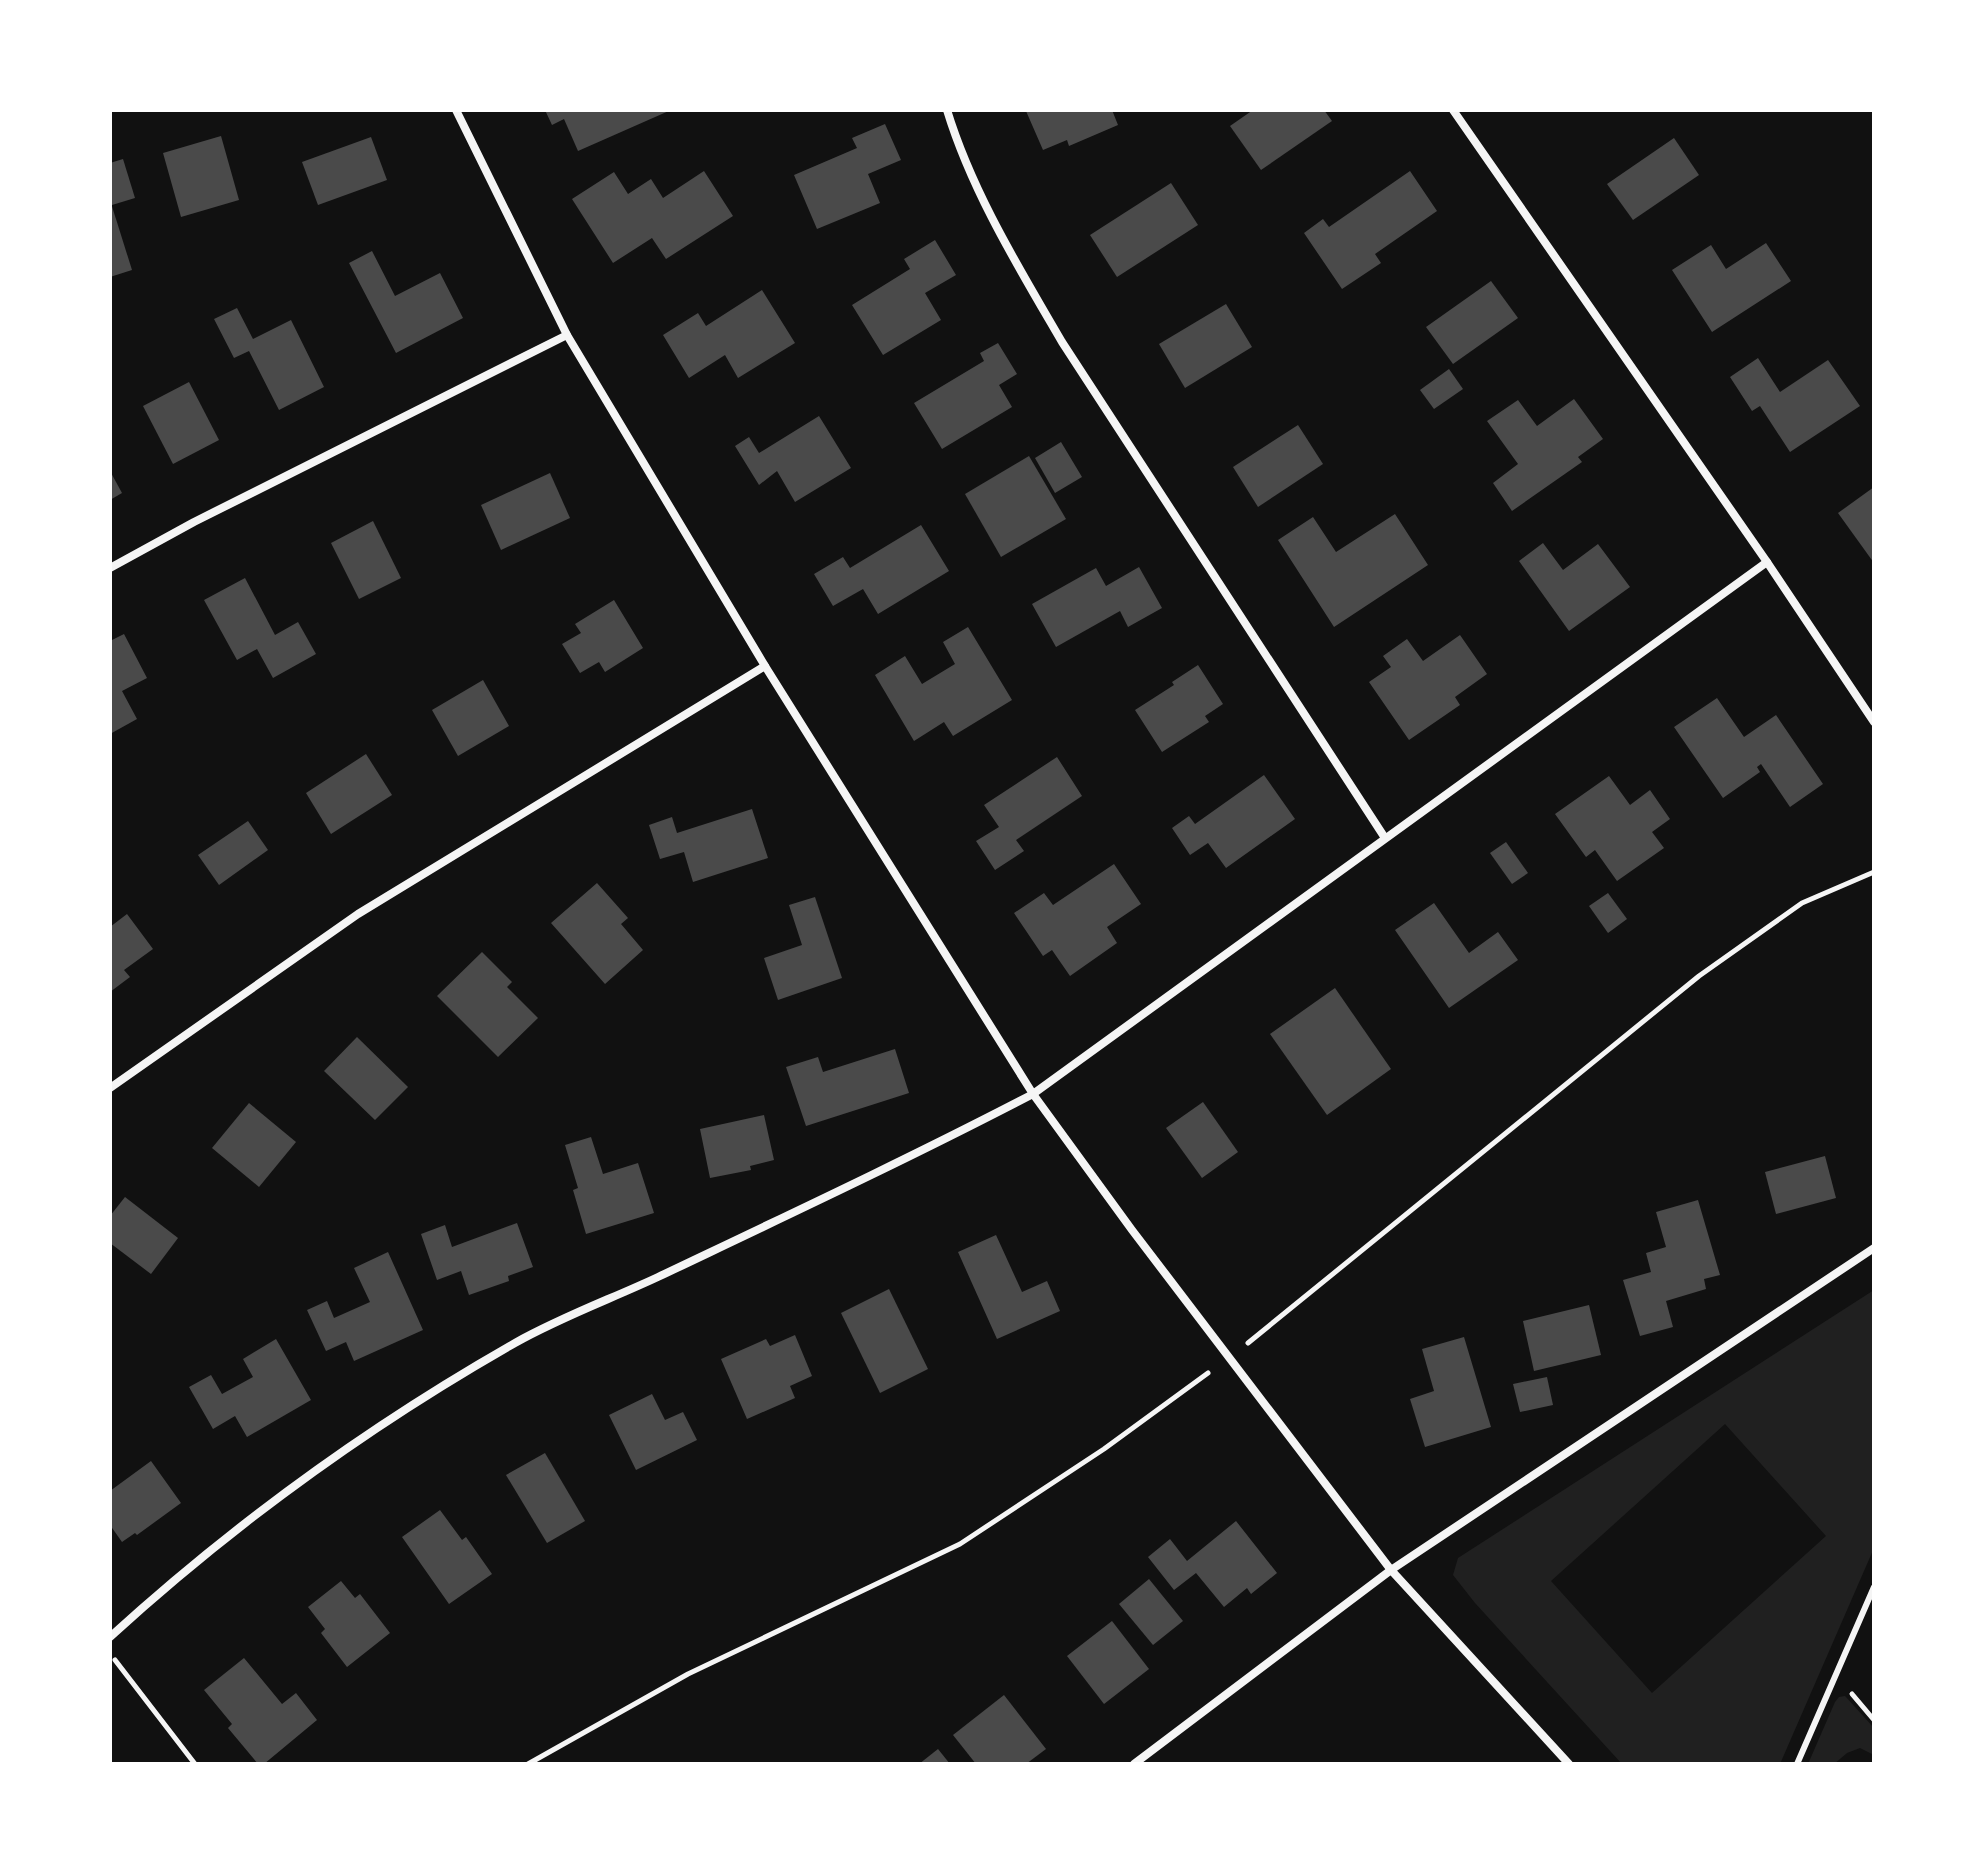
<svg xmlns="http://www.w3.org/2000/svg" width="1984" height="1874" font-family="'Fira Sans Condensed',sans-serif">
<rect width="100%" height="100%" fill="#111"/>
<g fill="#202020" fill-rule="evenodd">
<path d="M 1874,1290 L 1874,1548 L 1780,1764 L 1622,1764 L 1475,1603 L 1453,1575 L 1458,1558 ZM 1725,1424 L 1826,1536 L 1652,1693 L 1551,1581 Z"/>
<path d="M 1845,1696 L 1874,1728 L 1874,1755 L 1860,1748 L 1847,1753 L 1834,1764 L 1808,1764 L 1835,1702 L 1839,1697 Z"/>
</g>
<g fill="#4a4a4a">
<path d="M 545,110 L 671,110 L 578,151 L 564,119 L 552,125 Z"/>
<path d="M 1028,110 L 1112,110 L 1118,125 L 1069,146 L 1067,140 L 1043,150 L 1026,111 Z"/>
<path d="M 1253,110 L 1324,110 L 1332,121 L 1261,170 L 1230,126 Z"/>
<path d="M 885,124 L 901,160 L 868,174 L 880,203 L 817,229 L 794,175 L 857,148 L 852,138 Z"/>
<path d="M 221,136 L 239,200 L 181,217 L 163,153 Z"/>
<path d="M 371,137 L 387,180 L 318,205 L 302,162 Z"/>
<path d="M 1674,138 L 1699,175 L 1633,220 L 1607,184 Z"/>
<path d="M 123,159 L 135,198 L 112,205 L 110,163 Z"/>
<path d="M 704,171 L 733,216 L 666,259 L 652,238 L 613,263 L 572,199 L 614,172 L 628,194 L 651,179 L 663,198 Z"/>
<path d="M 1410,171 L 1437,211 L 1375,254 L 1381,263 L 1342,289 L 1304,233 L 1323,219 L 1329,227 Z"/>
<path d="M 1171,183 L 1198,225 L 1117,277 L 1090,235 Z"/>
<path d="M 110,200 L 132,270 L 110,277 Z"/>
<path d="M 935,240 L 956,275 L 925,293 L 941,320 L 883,355 L 852,305 L 910,269 L 904,259 Z"/>
<path d="M 1766,243 L 1791,281 L 1712,332 L 1672,270 L 1711,245 L 1726,269 Z"/>
<path d="M 372,251 L 395,296 L 440,273 L 463,318 L 396,353 L 349,263 Z"/>
<path d="M 1491,281 L 1518,318 L 1453,364 L 1426,327 Z"/>
<path d="M 762,290 L 795,343 L 738,378 L 725,355 L 689,378 L 663,335 L 698,313 L 706,326 Z"/>
<path d="M 1226,304 L 1252,347 L 1185,388 L 1159,344 Z"/>
<path d="M 237,308 L 253,339 L 291,320 L 324,387 L 279,410 L 249,351 L 234,358 L 214,319 Z"/>
<path d="M 998,343 L 1017,374 L 999,385 L 1012,407 L 942,449 L 914,403 L 984,361 L 980,353 Z"/>
<path d="M 1758,358 L 1780,392 L 1828,360 L 1860,406 L 1790,452 L 1760,406 L 1752,411 L 1730,377 Z"/>
<path d="M 1449,369 L 1463,389 L 1434,409 L 1420,390 Z"/>
<path d="M 189,382 L 219,440 L 173,464 L 143,406 Z"/>
<path d="M 1574,399 L 1603,439 L 1578,457 L 1582,462 L 1512,511 L 1493,483 L 1518,464 L 1487,421 L 1518,400 L 1537,426 Z"/>
<path d="M 819,416 L 851,468 L 795,502 L 777,471 L 759,485 L 735,446 L 749,437 L 759,453 Z"/>
<path d="M 1298,425 L 1323,464 L 1258,507 L 1233,467 Z"/>
<path d="M 1061,442 L 1082,477 L 1055,493 L 1035,458 Z"/>
<path d="M 1029,456 L 1066,519 L 1001,557 L 965,494 Z"/>
<path d="M 110,471 L 122,493 L 110,500 Z"/>
<path d="M 550,473 L 570,518 L 501,550 L 481,505 Z"/>
<path d="M 1874,487 L 1874,563 L 1838,513 Z"/>
<path d="M 1395,514 L 1428,565 L 1334,627 L 1278,540 L 1313,517 L 1336,552 Z"/>
<path d="M 373,521 L 401,578 L 359,599 L 331,543 Z"/>
<path d="M 921,525 L 949,571 L 878,614 L 863,589 L 833,606 L 814,574 L 843,557 L 850,568 Z"/>
<path d="M 1543,543 L 1563,570 L 1598,544 L 1630,587 L 1569,631 L 1519,561 Z"/>
<path d="M 1139,567 L 1162,608 L 1128,627 L 1120,611 L 1056,647 L 1032,604 L 1096,568 L 1106,586 Z"/>
<path d="M 245,578 L 275,635 L 298,622 L 316,654 L 273,678 L 257,649 L 237,660 L 204,600 Z"/>
<path d="M 614,600 L 643,648 L 605,672 L 599,662 L 580,673 L 562,644 L 581,633 L 575,624 Z"/>
<path d="M 968,627 L 1012,700 L 953,736 L 944,722 L 914,741 L 875,675 L 905,656 L 922,684 L 955,664 L 943,642 Z"/>
<path d="M 124,634 L 147,678 L 122,691 L 137,719 L 110,734 L 110,641 Z"/>
<path d="M 1460,635 L 1487,674 L 1455,697 L 1460,705 L 1409,740 L 1369,682 L 1391,667 L 1383,656 L 1407,639 L 1423,661 Z"/>
<path d="M 1198,665 L 1223,704 L 1205,716 L 1209,722 L 1162,752 L 1135,710 L 1174,685 L 1172,682 Z"/>
<path d="M 483,680 L 509,726 L 458,756 L 432,710 Z"/>
<path d="M 1717,698 L 1744,737 L 1776,715 L 1823,784 L 1790,807 L 1761,764 L 1757,767 L 1760,772 L 1723,798 L 1674,727 Z"/>
<path d="M 366,754 L 392,795 L 331,834 L 306,793 Z"/>
<path d="M 1057,757 L 1082,796 L 1016,840 L 1024,851 L 995,870 L 976,841 L 999,827 L 984,805 Z"/>
<path d="M 1264,775 L 1295,819 L 1226,868 L 1208,843 L 1190,855 L 1172,828 L 1189,816 L 1195,824 Z"/>
<path d="M 1609,776 L 1630,805 L 1650,790 L 1670,819 L 1652,832 L 1664,848 L 1617,881 L 1595,850 L 1586,857 L 1555,814 Z"/>
<path d="M 752,809 L 768,858 L 693,882 L 684,852 L 660,859 L 649,825 L 672,817 L 677,833 Z"/>
<path d="M 248,821 L 268,850 L 219,885 L 198,855 Z"/>
<path d="M 1506,842 L 1528,873 L 1512,884 L 1490,853 Z"/>
<path d="M 1114,864 L 1141,904 L 1107,927 L 1117,943 L 1070,976 L 1052,950 L 1043,956 L 1014,913 L 1044,893 L 1053,905 Z"/>
<path d="M 597,883 L 628,918 L 621,924 L 643,950 L 605,984 L 551,923 Z"/>
<path d="M 1608,893 L 1627,919 L 1608,933 L 1589,906 Z"/>
<path d="M 815,897 L 842,978 L 778,1000 L 764,958 L 802,945 L 789,905 Z"/>
<path d="M 1434,903 L 1469,953 L 1498,932 L 1518,960 L 1449,1008 L 1395,930 Z"/>
<path d="M 127,914 L 153,949 L 124,970 L 130,977 L 110,992 L 110,927 Z"/>
<path d="M 482,952 L 512,982 L 507,987 L 538,1018 L 498,1057 L 437,996 Z"/>
<path d="M 1335,988 L 1391,1069 L 1327,1115 L 1270,1034 Z"/>
<path d="M 357,1037 L 408,1087 L 375,1120 L 324,1071 Z"/>
<path d="M 895,1049 L 909,1093 L 806,1126 L 786,1067 L 818,1057 L 823,1072 Z"/>
<path d="M 1203,1102 L 1238,1152 L 1202,1178 L 1166,1128 Z"/>
<path d="M 249,1103 L 296,1142 L 259,1187 L 212,1148 Z"/>
<path d="M 764,1115 L 774,1160 L 750,1166 L 751,1170 L 710,1178 L 700,1129 Z"/>
<path d="M 591,1137 L 603,1174 L 638,1163 L 654,1213 L 586,1234 L 573,1190 L 578,1188 L 565,1145 Z"/>
<path d="M 1825,1156 L 1836,1198 L 1776,1214 L 1765,1172 Z"/>
<path d="M 125,1197 L 178,1238 L 151,1274 L 110,1243 L 110,1216 Z"/>
<path d="M 1698,1200 L 1720,1275 L 1704,1279 L 1706,1289 L 1666,1301 L 1673,1327 L 1640,1336 L 1623,1280 L 1651,1272 L 1646,1253 L 1666,1247 L 1656,1212 Z"/>
<path d="M 517,1223 L 533,1267 L 508,1276 L 509,1281 L 469,1295 L 461,1271 L 437,1280 L 421,1234 L 445,1225 L 452,1247 Z"/>
<path d="M 996,1235 L 1022,1292 L 1047,1281 L 1060,1311 L 997,1339 L 958,1252 Z"/>
<path d="M 388,1252 L 423,1330 L 354,1361 L 346,1342 L 326,1351 L 307,1310 L 327,1301 L 334,1318 L 370,1302 L 354,1268 Z"/>
<path d="M 889,1289 L 928,1369 L 880,1393 L 841,1313 Z"/>
<path d="M 1589,1305 L 1601,1355 L 1534,1371 L 1523,1321 Z"/>
<path d="M 795,1335 L 812,1376 L 790,1386 L 795,1398 L 747,1419 L 721,1359 L 766,1339 L 770,1346 Z"/>
<path d="M 1464,1337 L 1491,1427 L 1425,1447 L 1410,1399 L 1434,1391 L 1422,1349 Z"/>
<path d="M 276,1339 L 311,1400 L 247,1437 L 235,1416 L 213,1429 L 189,1387 L 211,1375 L 222,1394 L 253,1377 L 243,1359 Z"/>
<path d="M 1547,1377 L 1553,1405 L 1520,1412 L 1513,1384 Z"/>
<path d="M 652,1394 L 665,1420 L 683,1412 L 697,1440 L 636,1470 L 609,1415 Z"/>
<path d="M 545,1453 L 585,1521 L 547,1543 L 506,1475 Z"/>
<path d="M 151,1461 L 181,1503 L 137,1535 L 135,1533 L 122,1542 L 110,1525 L 110,1491 Z"/>
<path d="M 440,1510 L 462,1540 L 466,1537 L 492,1574 L 449,1604 L 402,1537 Z"/>
<path d="M 1236,1521 L 1277,1573 L 1251,1594 L 1247,1588 L 1224,1607 L 1196,1573 L 1174,1590 L 1148,1557 L 1170,1539 L 1187,1561 Z"/>
<path d="M 1149,1579 L 1183,1621 L 1153,1645 L 1119,1604 Z"/>
<path d="M 341,1581 L 355,1598 L 360,1594 L 390,1633 L 347,1667 L 321,1633 L 325,1629 L 308,1607 Z"/>
<path d="M 1112,1621 L 1149,1669 L 1104,1704 L 1067,1656 Z"/>
<path d="M 244,1658 L 282,1704 L 296,1693 L 317,1720 L 264,1764 L 258,1764 L 228,1728 L 232,1724 L 204,1690 Z"/>
<path d="M 1004,1695 L 1046,1749 L 1026,1764 L 976,1764 L 953,1735 Z"/>
<path d="M 938,1749 L 950,1764 L 919,1764 Z"/>
</g>
<g fill="none" stroke-linecap="round" stroke-linejoin="round">
<g stroke="#f5f5f5" stroke-width="5">
<path d="M 1248,1343 L 1699,976 L 1802,903 L 1874,872"/>
<path d="M 115,1660 L 195,1764"/>
<path d="M 1852,1694 L 1874,1720"/>
<path d="M 528,1764 L 688,1674 L 960,1544 L 1104,1449 L 1208,1373"/>
</g>
<path stroke="#f5f5f5" stroke-width="6" d="M 1797,1764 L 1874,1587"/>
<g stroke="#f5f5f5" stroke-width="8">
<path d="M 456,110 L 567,335 L 765,666 L 1033,1094 L 1132,1230 L 1391,1570 L 1569,1764"/>
<path d="M 947,110 C 972,192 1019,268 1062,342 L 1385,838"/>
<path d="M 1453,110 L 1767,562 L 1874,722"/>
<path d="M 110,568 L 194,522 L 567,335"/>
<path d="M 110,1088 L 358,914 L 765,666"/>
<path d="M 110,1637 C 234,1524 369,1426 515,1343 C 561,1317 611,1299 658,1277 C 784,1217 910,1158 1033,1094 L 1767,562"/>
<path d="M 1134,1764 L 1391,1570 L 1874,1248"/>
</g>
</g>
<rect width="1984" height="1874" fill="none" stroke="#ffffff" stroke-width="224"/>
</svg>
